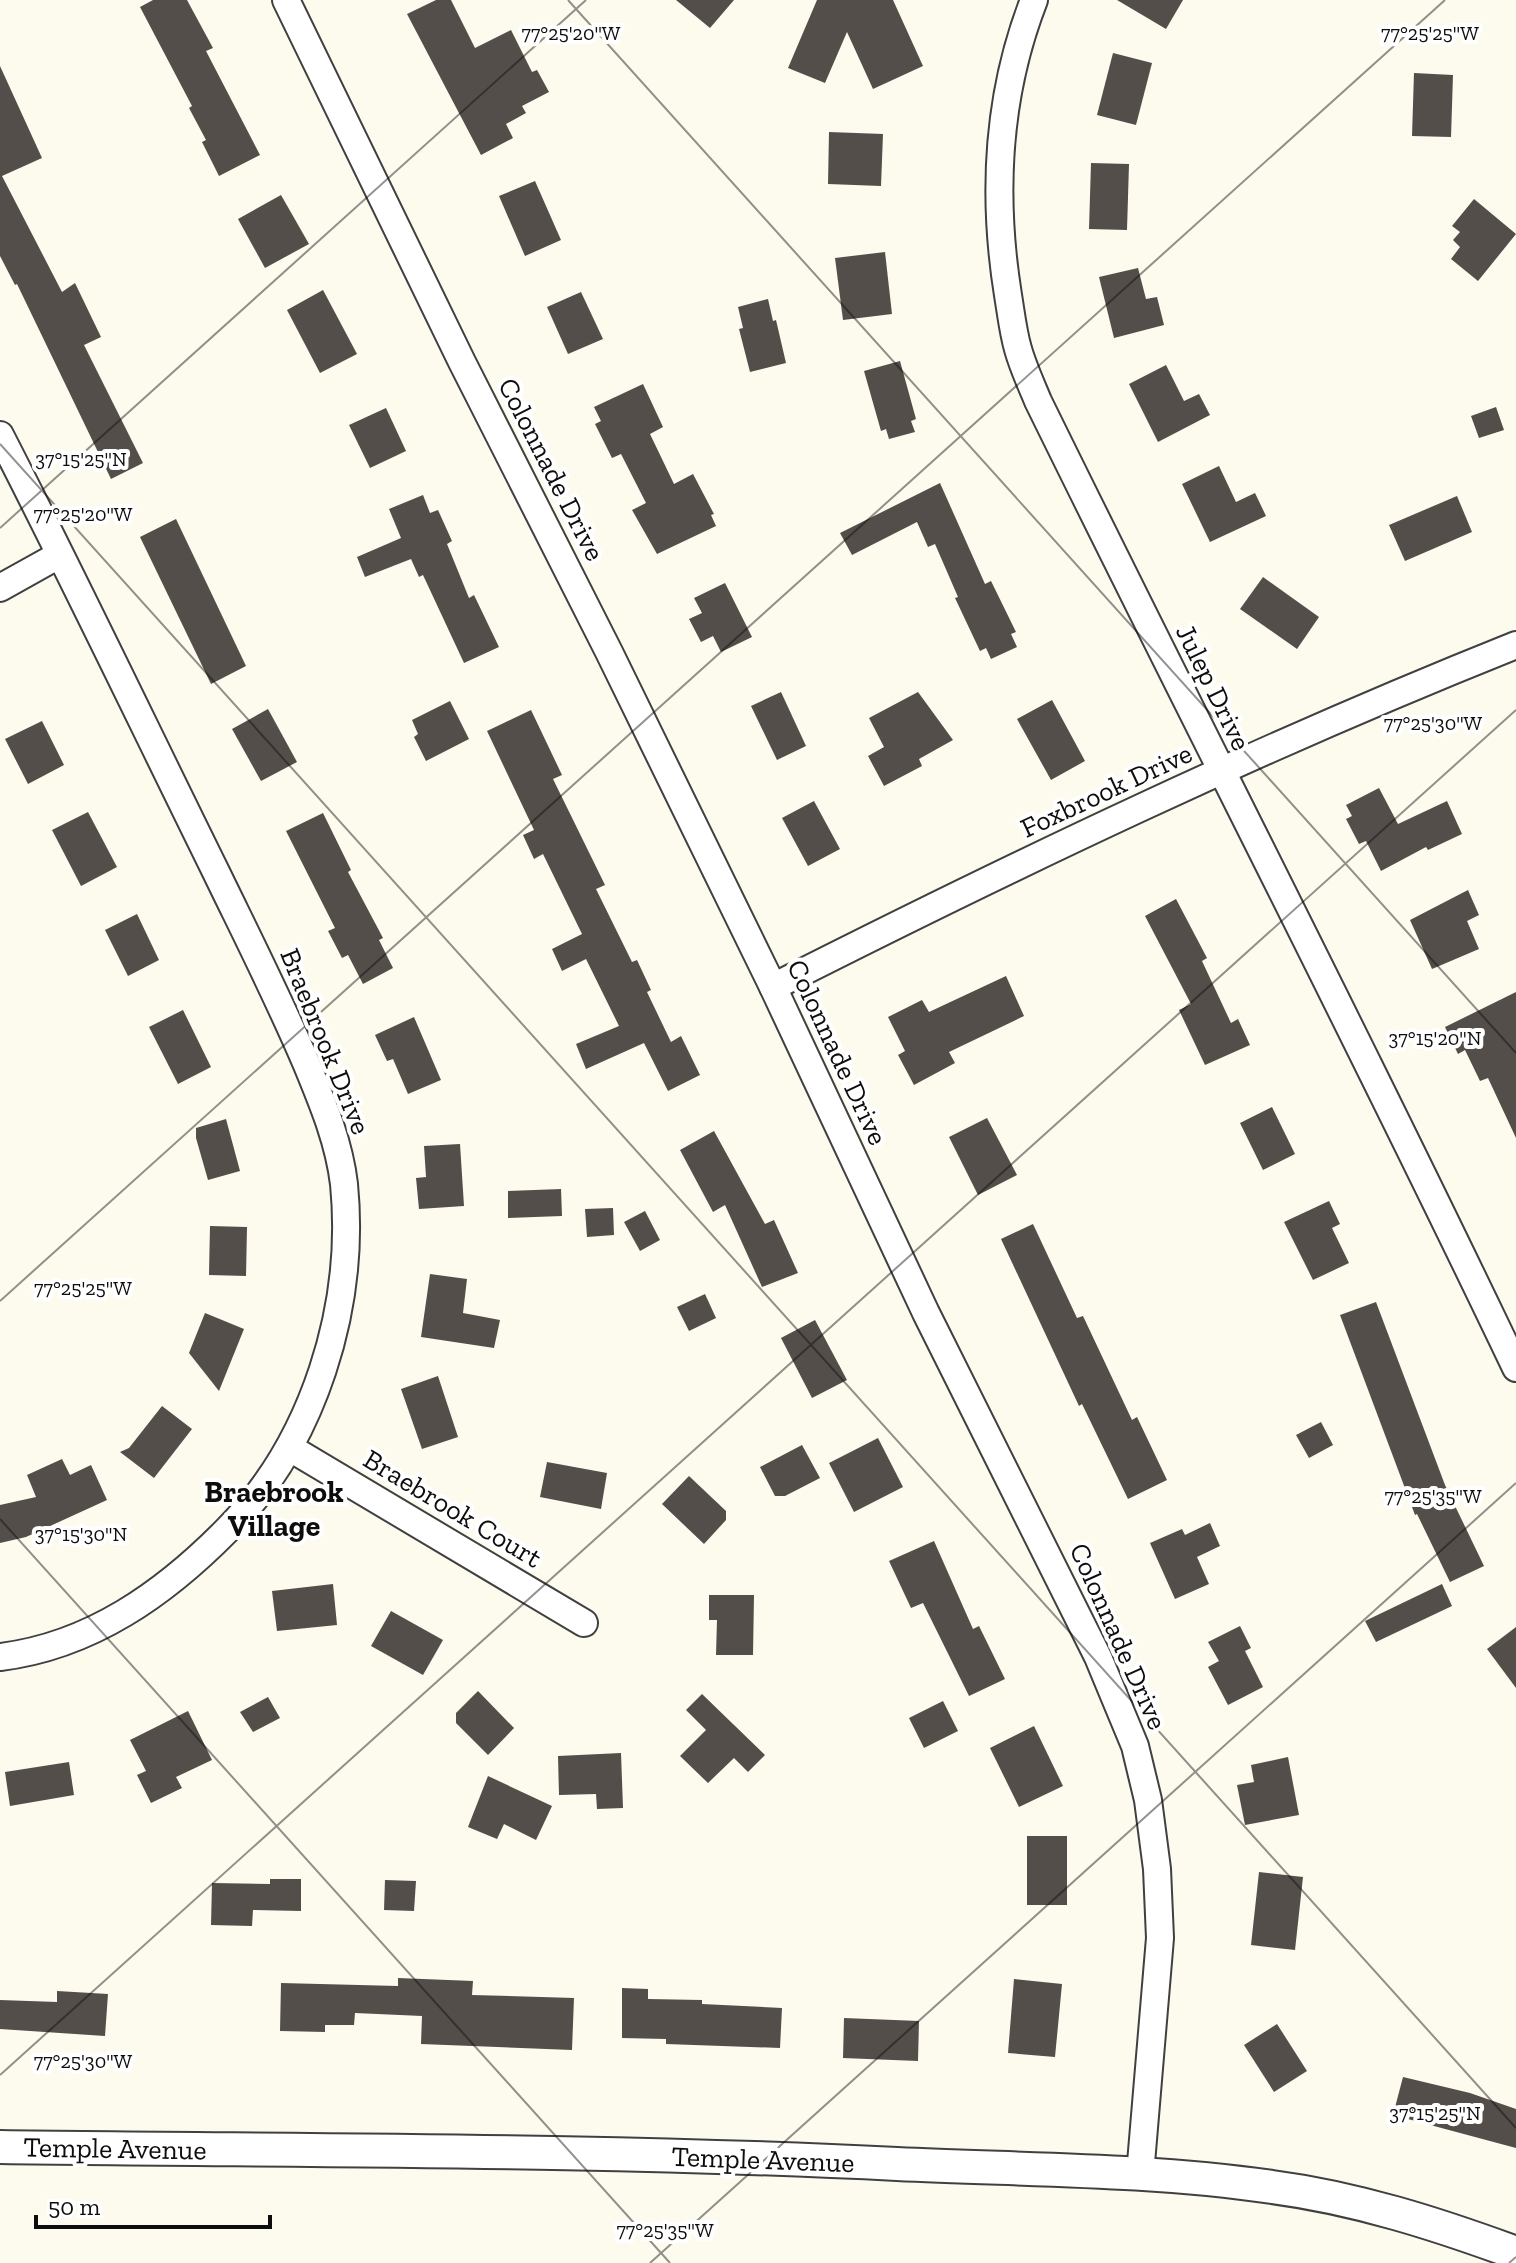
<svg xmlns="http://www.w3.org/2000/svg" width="1516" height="2263" font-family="'Zilla Slab',serif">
<rect width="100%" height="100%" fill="#fdfaee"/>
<g fill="#544e4a">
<path d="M 153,0 L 187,0 L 213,48 L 206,51 L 260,155 L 219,176 L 202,142 L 206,140 L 189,108 L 192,106 L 140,7 Z"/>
<path d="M 436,0 L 451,0 L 475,48 L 511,30 L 532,72 L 537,70 L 549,92 L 522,106 L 526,113 L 506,124 L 513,138 L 481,155 L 407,14 Z"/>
<path d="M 676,0 L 734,0 L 710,28 Z"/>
<path d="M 817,0 L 893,0 L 923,66 L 873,89 L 847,32 L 825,83 L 788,68 Z"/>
<path d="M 1117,0 L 1183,0 L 1166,29 Z"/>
<path d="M 1113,53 L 1152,63 L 1136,125 L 1097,115 Z"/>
<path d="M 0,66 L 42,158 L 2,176 L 62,292 L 75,283 L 101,337 L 84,345 L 143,463 L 111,479 L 17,284 L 15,285 L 0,256 Z"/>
<path d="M 1414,73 L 1453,75 L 1451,137 L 1412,136 Z"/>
<path d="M 829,132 L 883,134 L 881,186 L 828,184 Z"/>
<path d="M 1091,163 L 1129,164 L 1127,230 L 1089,229 Z"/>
<path d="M 535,181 L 561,240 L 525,256 L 499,196 Z"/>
<path d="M 281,195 L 309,244 L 265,268 L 238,219 Z"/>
<path d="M 1474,199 L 1516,234 L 1478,281 L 1451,259 L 1460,247 L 1453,240 L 1460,232 L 1452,226 Z"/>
<path d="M 885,252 L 892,314 L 843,320 L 835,258 Z"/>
<path d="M 1138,268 L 1146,299 L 1157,297 L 1164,325 L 1114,338 L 1099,277 Z"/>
<path d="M 323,290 L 357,354 L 320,373 L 287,310 Z"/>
<path d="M 581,292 L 603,339 L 568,354 L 547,307 Z"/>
<path d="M 768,299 L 773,321 L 776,320 L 786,363 L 750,372 L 739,329 L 743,328 L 738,307 Z"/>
<path d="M 900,361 L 916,419 L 911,421 L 915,432 L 889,439 L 886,429 L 881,431 L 864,371 Z"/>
<path d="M 1166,365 L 1184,401 L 1199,394 L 1210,415 L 1158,442 L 1129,384 Z"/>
<path d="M 643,384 L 663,427 L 650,434 L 674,484 L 693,474 L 714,514 L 711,515 L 716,526 L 657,554 L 632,510 L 646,503 L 621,454 L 612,458 L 595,424 L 601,421 L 594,407 Z"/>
<path d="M 1496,407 L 1504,430 L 1479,438 L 1471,416 Z"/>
<path d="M 386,408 L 406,451 L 370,468 L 349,425 Z"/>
<path d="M 1219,466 L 1236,502 L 1255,493 L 1266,516 L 1210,542 L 1182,484 Z"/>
<path d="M 940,483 L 985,584 L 991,581 L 1016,632 L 1011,634 L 1017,647 L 991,659 L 986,648 L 980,651 L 955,598 L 958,597 L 935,544 L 928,547 L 917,522 L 852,555 L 840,533 Z"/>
<path d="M 423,495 L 430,513 L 438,510 L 452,541 L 447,544 L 469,598 L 474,595 L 499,647 L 464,663 L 423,575 L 419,577 L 411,559 L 365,577 L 357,557 L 401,538 L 389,509 Z"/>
<path d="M 1457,496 L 1472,532 L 1405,561 L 1389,525 Z"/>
<path d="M 176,519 L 246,666 L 211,684 L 140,537 Z"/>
<path d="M 1263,577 L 1319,617 L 1297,649 L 1240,609 Z"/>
<path d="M 725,583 L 752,637 L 721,652 L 713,636 L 701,642 L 689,619 L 702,613 L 694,598 Z"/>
<path d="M 781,692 L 806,746 L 777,760 L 751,706 Z"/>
<path d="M 918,692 L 953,740 L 919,759 L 922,766 L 884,786 L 868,756 L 884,747 L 869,718 Z"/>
<path d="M 1052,700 L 1085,761 L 1051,780 L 1017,719 Z"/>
<path d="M 450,701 L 469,739 L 426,761 L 414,737 L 418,734 L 412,720 Z"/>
<path d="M 268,709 L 297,762 L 261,781 L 232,729 Z"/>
<path d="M 531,710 L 562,775 L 553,779 L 605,885 L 596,889 L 632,962 L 637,960 L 651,990 L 647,992 L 671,1042 L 681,1036 L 700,1075 L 668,1091 L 644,1043 L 586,1069 L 576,1044 L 619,1026 L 586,959 L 562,971 L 552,949 L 582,934 L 543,854 L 534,859 L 523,835 L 534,830 L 487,731 Z"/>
<path d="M 42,721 L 64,765 L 28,784 L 5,739 Z"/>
<path d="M 1379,788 L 1398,824 L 1447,801 L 1462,834 L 1428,850 L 1426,847 L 1381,871 L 1366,841 L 1359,844 L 1346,819 L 1352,816 L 1346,805 Z"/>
<path d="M 814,801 L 840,849 L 808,866 L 782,818 Z"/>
<path d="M 88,812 L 117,867 L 81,886 L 52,830 Z"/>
<path d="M 323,813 L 351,870 L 348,872 L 383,938 L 379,940 L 393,968 L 363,984 L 348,955 L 342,958 L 328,931 L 335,928 L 286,831 Z"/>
<path d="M 1468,890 L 1479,915 L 1467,921 L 1479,949 L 1432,969 L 1410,920 Z"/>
<path d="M 1176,899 L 1207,958 L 1202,961 L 1231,1023 L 1238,1019 L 1250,1045 L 1205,1065 L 1179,1010 L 1191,1004 L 1145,916 Z"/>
<path d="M 137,914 L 159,960 L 128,976 L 105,930 Z"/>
<path d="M 1006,976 L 1024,1016 L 949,1052 L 955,1063 L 914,1085 L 898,1055 L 905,1051 L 888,1017 L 922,1000 L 929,1012 Z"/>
<path d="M 1516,992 L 1516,1138 L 1488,1078 L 1480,1081 L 1465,1050 L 1458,1054 L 1445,1027 Z"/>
<path d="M 183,1010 L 211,1067 L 178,1084 L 149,1027 Z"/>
<path d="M 414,1017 L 441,1080 L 408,1094 L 393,1059 L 387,1061 L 375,1035 Z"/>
<path d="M 1272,1107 L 1295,1154 L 1263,1170 L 1240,1123 Z"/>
<path d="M 987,1118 L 1017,1175 L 978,1195 L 949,1137 Z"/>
<path d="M 226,1119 L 240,1171 L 208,1180 L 196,1138 L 196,1128 Z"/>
<path d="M 714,1131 L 765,1224 L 774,1220 L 798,1273 L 762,1287 L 725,1205 L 713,1212 L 680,1150 Z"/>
<path d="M 460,1144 L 464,1206 L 419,1209 L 416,1178 L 426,1177 L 424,1146 Z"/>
<path d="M 561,1189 L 562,1216 L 508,1218 L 508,1191 Z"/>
<path d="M 1329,1201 L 1340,1224 L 1332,1228 L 1349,1263 L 1313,1280 L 1284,1222 Z"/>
<path d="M 613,1208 L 614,1235 L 587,1237 L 585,1209 Z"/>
<path d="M 645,1211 L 660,1240 L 640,1251 L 624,1222 Z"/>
<path d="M 1033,1224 L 1077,1318 L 1083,1316 L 1132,1420 L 1137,1417 L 1167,1480 L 1128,1499 L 1082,1404 L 1079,1406 L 1001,1239 Z"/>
<path d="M 210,1226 L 247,1227 L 246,1276 L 209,1275 Z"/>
<path d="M 430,1274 L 467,1279 L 463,1313 L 500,1320 L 494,1348 L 421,1337 Z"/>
<path d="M 705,1294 L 716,1318 L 689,1331 L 677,1307 Z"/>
<path d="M 1376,1302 L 1445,1485 L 1484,1566 L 1450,1582 L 1417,1514 L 1415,1515 L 1340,1315 Z"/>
<path d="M 205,1313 L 244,1329 L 219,1391 L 189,1353 Z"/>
<path d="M 815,1320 L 847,1380 L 812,1398 L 781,1338 Z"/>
<path d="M 438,1376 L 458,1437 L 422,1449 L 401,1389 Z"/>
<path d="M 162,1406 L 192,1429 L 154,1478 L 120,1452 L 129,1448 Z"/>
<path d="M 1321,1422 L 1333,1445 L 1309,1458 L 1296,1435 Z"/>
<path d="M 878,1438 L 903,1487 L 854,1512 L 829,1463 Z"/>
<path d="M 802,1445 L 820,1478 L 785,1496 L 775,1496 L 760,1467 Z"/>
<path d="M 62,1459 L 70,1475 L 91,1465 L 107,1500 L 26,1537 L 0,1543 L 0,1505 L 36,1497 L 27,1475 Z"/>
<path d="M 547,1462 L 607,1473 L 601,1509 L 540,1497 Z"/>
<path d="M 689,1476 L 726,1511 L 726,1520 L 704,1544 L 662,1504 Z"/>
<path d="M 1210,1523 L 1220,1546 L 1197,1557 L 1209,1584 L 1175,1599 L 1150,1543 L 1182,1529 L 1185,1535 Z"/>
<path d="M 934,1541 L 973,1629 L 979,1626 L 1005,1679 L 969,1696 L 923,1603 L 911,1608 L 889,1561 Z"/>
<path d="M 333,1584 L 337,1625 L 277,1631 L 272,1591 Z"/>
<path d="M 1442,1584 L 1452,1606 L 1376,1642 L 1365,1621 Z"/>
<path d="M 709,1595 L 754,1595 L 753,1655 L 716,1655 L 717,1620 L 709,1620 Z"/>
<path d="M 391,1611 L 443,1640 L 423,1675 L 371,1646 Z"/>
<path d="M 1240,1626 L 1251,1648 L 1245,1651 L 1263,1687 L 1228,1705 L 1208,1667 L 1219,1661 L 1208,1642 Z"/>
<path d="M 1516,1627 L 1516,1688 L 1487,1649 Z"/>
<path d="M 478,1691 L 514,1728 L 488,1755 L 456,1723 L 456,1713 Z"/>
<path d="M 702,1694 L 765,1755 L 748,1772 L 734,1758 L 708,1783 L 680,1756 L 706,1730 L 686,1710 Z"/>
<path d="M 268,1697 L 280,1718 L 253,1732 L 240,1712 Z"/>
<path d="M 943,1701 L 958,1731 L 924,1748 L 909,1718 Z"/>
<path d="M 188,1711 L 212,1760 L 176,1777 L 182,1788 L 151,1803 L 137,1775 L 146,1771 L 130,1740 Z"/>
<path d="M 1034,1726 L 1063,1786 L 1019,1807 L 990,1748 Z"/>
<path d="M 621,1753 L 623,1808 L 597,1809 L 596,1794 L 559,1795 L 558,1756 Z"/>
<path d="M 1288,1757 L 1299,1815 L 1245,1825 L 1237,1785 L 1254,1782 L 1251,1765 Z"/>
<path d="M 69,1762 L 74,1795 L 10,1806 L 5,1772 Z"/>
<path d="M 488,1776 L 552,1806 L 536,1840 L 504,1824 L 497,1839 L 468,1827 Z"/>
<rect x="1027" y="1836" width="40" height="69"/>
<path d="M 1259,1872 L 1303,1877 L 1295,1950 L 1251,1945 Z"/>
<path d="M 270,1879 L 301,1879 L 301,1911 L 253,1910 L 252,1926 L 211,1925 L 212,1883 L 270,1884 Z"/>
<path d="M 385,1880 L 416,1881 L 414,1911 L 384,1910 Z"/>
<path d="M 398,1978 L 473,1981 L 472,1995 L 574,1998 L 572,2050 L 421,2044 L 422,2016 L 355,2013 L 354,2025 L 325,2025 L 325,2032 L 280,2031 L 281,1983 L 398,1986 Z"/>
<path d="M 1014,1979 L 1062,1984 L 1055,2057 L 1008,2053 Z"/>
<path d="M 622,1988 L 648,1989 L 648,1999 L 702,2000 L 702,2004 L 782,2008 L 780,2048 L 666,2044 L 666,2039 L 622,2038 Z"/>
<path d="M 57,1991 L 108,1994 L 105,2036 L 0,2029 L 0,2000 L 57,2002 Z"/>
<path d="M 844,2018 L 919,2021 L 918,2061 L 843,2058 Z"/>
<path d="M 1277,2024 L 1307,2071 L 1274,2092 L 1244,2045 Z"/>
<path d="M 1403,2077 L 1470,2093 L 1516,2109 L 1516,2148 L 1393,2115 Z"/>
</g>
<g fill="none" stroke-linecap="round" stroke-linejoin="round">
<g stroke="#404040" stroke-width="30">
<g id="minor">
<path d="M 286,0 L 462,362 L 609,652 L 773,987 L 926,1313 L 1098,1657 L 1135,1746 L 1148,1800 L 1157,1869 L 1160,1938 L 1140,2175"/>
<path d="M 1034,0 C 997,95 992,195 1008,295 C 1011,313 1013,332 1018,349 C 1023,367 1031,384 1038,401 C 1196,723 1361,1043 1516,1368"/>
<path d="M 0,435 C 74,579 144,726 216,872 C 247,936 279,999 307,1065 C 323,1104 339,1142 344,1184 C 356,1307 314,1442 227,1530 C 165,1593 91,1646 0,1657"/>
<path d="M 0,588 L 59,555"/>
<path d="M 773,987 C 1016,864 1263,746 1516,645"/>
<path d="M 290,1448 L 584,1623"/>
</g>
</g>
<g stroke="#404040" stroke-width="36">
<path id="tertiary" d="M 0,2147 C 299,2151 599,2149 897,2164 C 1022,2170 1149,2169 1272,2187 C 1356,2198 1437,2224 1516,2253"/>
</g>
<use href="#minor" stroke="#fff" stroke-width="26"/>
<use href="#tertiary" stroke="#fff" stroke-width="32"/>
</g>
<path fill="none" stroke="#0d0d0d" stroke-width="2" stroke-opacity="0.45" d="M 568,0 L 1516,1053M 0,444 L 1516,2128M 0,528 L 586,0M 0,1301 L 1445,0M 0,1519 L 670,2263M 0,2075 L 1516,710M 650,2263 L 1516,1483M 1509,2263 L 1516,2257"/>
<g text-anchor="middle" stroke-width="8" stroke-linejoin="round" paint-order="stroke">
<g font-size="28" fill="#0d0d0d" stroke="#fff">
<text transform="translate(552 469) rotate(63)" y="10">Colonnade Drive</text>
<text transform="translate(1214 687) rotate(64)" y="10">Julep Drive</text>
<text transform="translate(1106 790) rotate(-25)" y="10">Foxbrook Drive</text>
<text transform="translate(326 1041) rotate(68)" y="10">Braebrook Drive</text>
<text transform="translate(838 1052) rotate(65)" y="10">Colonnade Drive</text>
<text transform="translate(453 1508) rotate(31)" y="10">Braebrook Court</text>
<text transform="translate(1119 1636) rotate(66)" y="10">Colonnade Drive</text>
<text transform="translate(115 2148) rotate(1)" y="10">Temple Avenue</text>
<text transform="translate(763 2159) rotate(2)" y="10">Temple Avenue</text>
</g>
<g font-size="30" font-weight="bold" fill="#0d0d0d" stroke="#fff">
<text x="274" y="1502">Braebrook<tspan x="274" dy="34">Village</tspan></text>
</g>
</g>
<g font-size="20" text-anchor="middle" fill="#0d0d0d" stroke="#fff" stroke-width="8" stroke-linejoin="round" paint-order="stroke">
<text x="571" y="40">77°25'20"W</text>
<text x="1430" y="40">77°25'25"W</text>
<text x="81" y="466">37°15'25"N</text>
<text x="83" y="521">77°25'20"W</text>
<text x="1433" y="730">77°25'30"W</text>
<text x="1435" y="1045">37°15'20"N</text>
<text x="83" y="1295">77°25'25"W</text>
<text x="1433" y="1503">77°25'35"W</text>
<text x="81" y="1541">37°15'30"N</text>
<text x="83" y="2068">77°25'30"W</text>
<text x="1435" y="2120">37°15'25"N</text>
<text x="665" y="2237">77°25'35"W</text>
</g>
<path d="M36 2215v12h234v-12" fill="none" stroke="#0d0d0d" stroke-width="4"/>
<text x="48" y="2215" font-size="24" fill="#0d0d0d" stroke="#ffffff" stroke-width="6" paint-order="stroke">50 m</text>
</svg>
